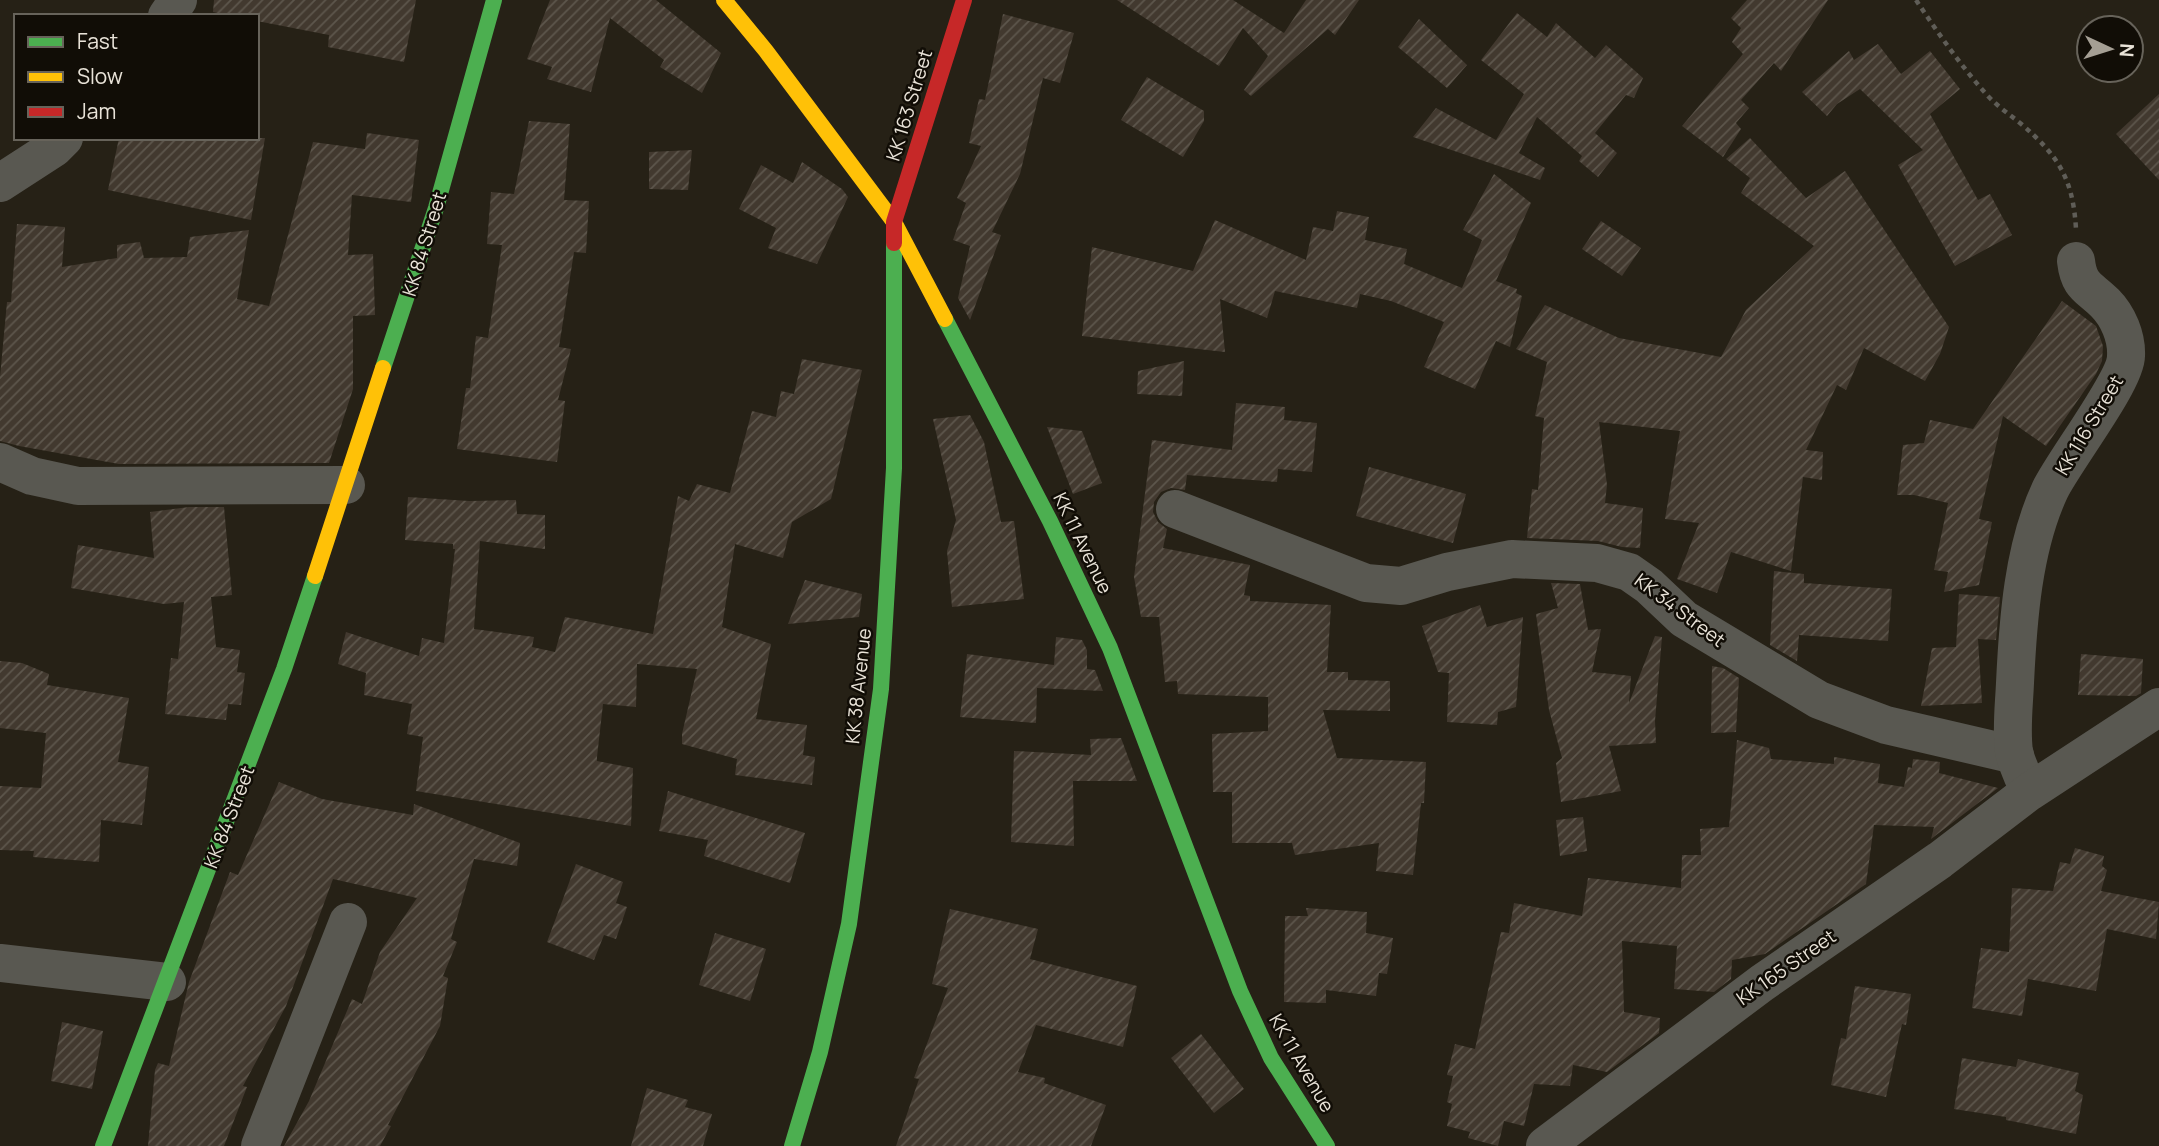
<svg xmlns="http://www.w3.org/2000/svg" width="2159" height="1146" font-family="Manrope,sans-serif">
<defs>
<pattern id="building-hatch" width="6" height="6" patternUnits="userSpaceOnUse" patternTransform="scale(1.75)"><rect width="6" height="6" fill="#42392f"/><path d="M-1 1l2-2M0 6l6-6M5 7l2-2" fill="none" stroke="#5d564c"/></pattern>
</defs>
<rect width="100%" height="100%" fill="#262116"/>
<g fill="url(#building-hatch)">
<path d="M 214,0 L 416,0 L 404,62 L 328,47 L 329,35 L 257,21 L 257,16 L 231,16 L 213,12 Z"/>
<path d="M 550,0 L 656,0 L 721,53 L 702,93 L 660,67 L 664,60 L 610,18 L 591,92 L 547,79 L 552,67 L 527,59 Z"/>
<path d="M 1117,0 L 1233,0 L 1284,33 L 1306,0 L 1359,0 L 1335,35 L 1328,29 L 1251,96 L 1244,90 L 1268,56 L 1243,28 L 1219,66 Z"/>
<path d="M 1747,0 L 1828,0 L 1781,71 L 1774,63 L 1741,100 L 1749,108 L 1736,123 L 1741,129 L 1723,157 L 1682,126 L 1743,54 L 1732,42 L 1741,28 L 1731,18 Z"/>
<path d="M 1517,13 L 1547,37 L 1556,23 L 1595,58 L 1606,45 L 1643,78 L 1634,98 L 1626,95 L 1595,133 L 1617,153 L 1598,177 L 1579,161 L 1582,156 L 1537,117 L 1519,153 L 1545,168 L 1540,180 L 1413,137 L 1436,108 L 1496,140 L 1524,94 L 1481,60 Z"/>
<path d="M 1003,14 L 1074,33 L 1060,83 L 1043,78 L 1020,174 L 992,232 L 1001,235 L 970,320 L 958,298 L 970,246 L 953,240 L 966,203 L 957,198 L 981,146 L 969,143 L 979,99 L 985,100 Z"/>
<path d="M 1419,19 L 1467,65 L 1447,88 L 1398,47 Z"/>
<path d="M 1878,44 L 1901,74 L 1930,51 L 1960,89 L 1930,114 L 1978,200 L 1990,194 L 2012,235 L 1955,266 L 1898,165 L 1923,150 L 1860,89 L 1837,104 L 1827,116 L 1802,92 L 1849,51 L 1854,60 Z"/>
<path d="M 1147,77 L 1204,111 L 1204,121 L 1183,157 L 1121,120 Z"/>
<path d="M 2159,94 L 2159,180 L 2116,134 Z"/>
<path d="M 529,121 L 570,124 L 564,200 L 589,201 L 586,253 L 574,252 L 559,347 L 571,349 L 558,400 L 565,401 L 557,462 L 457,449 L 466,388 L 470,388 L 476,336 L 488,338 L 502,245 L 487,244 L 491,192 L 514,194 Z"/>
<path d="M 367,133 L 419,140 L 411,202 L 352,195 L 348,255 L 373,254 L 375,315 L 353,316 L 353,389 L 329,463 L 119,464 L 19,446 L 0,441 L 0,377 L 7,302 L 11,302 L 17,224 L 65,227 L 62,267 L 117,258 L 117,245 L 140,242 L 144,258 L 187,257 L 190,237 L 249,230 L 237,299 L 269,306 L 313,142 L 365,149 Z"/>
<path d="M 119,138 L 265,138 L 251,220 L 108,190 Z"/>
<path d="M 1750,138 L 1806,198 L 1845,171 L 1949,327 L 1940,354 L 1925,381 L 1864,348 L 1846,390 L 1837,385 L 1806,450 L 1823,452 L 1822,480 L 1803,477 L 1791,571 L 1731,552 L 1717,593 L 1677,579 L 1699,523 L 1665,519 L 1680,431 L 1599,422 L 1607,485 L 1605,503 L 1643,508 L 1640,548 L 1622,547 L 1598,541 L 1527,538 L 1532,489 L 1538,490 L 1544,418 L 1535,416 L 1547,362 L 1516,349 L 1545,305 L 1619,338 L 1721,357 L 1746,310 L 1814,246 L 1741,193 L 1750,178 L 1726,159 Z"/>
<path d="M 692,150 L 688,190 L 649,189 L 649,152 Z"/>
<path d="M 802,162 L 842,189 L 848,197 L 817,264 L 768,248 L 776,228 L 739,209 L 761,165 L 793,183 Z"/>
<path d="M 1494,174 L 1531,203 L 1496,281 L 1517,289 L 1516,293 L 1522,296 L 1510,347 L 1496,341 L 1475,389 L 1424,367 L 1444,322 L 1391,301 L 1360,294 L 1357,308 L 1275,291 L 1267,318 L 1220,299 L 1225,352 L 1082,336 L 1092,247 L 1193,271 L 1215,220 L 1306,260 L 1313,227 L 1333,231 L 1337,211 L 1369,217 L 1365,240 L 1407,249 L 1404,264 L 1462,288 L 1482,240 L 1463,230 Z"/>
<path d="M 1601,221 L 1641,248 L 1622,276 L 1582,249 Z"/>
<path d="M 2062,301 L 2096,326 L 2103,346 L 2102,361 L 2096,374 L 2046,446 L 2003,416 L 1979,519 L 1992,522 L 1979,585 L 1944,592 L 1948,572 L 1934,570 L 1948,503 L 1914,495 L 1897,495 L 1903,445 L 1924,443 L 1930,420 L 1973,429 Z"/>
<path d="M 802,359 L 862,370 L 831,499 L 792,522 L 783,558 L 735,544 L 722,627 L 771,644 L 756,719 L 807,725 L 803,755 L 815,757 L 812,785 L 735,775 L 737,759 L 682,744 L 682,734 L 697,669 L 637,664 L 636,707 L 603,704 L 597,757 L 597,761 L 633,768 L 631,826 L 416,791 L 423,737 L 407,734 L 412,704 L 364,695 L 366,673 L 338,664 L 346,632 L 419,656 L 422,638 L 444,643 L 455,549 L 453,549 L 453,544 L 405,540 L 408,497 L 469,501 L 516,500 L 517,514 L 545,515 L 545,549 L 480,541 L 474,629 L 534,637 L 532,647 L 555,652 L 565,617 L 653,634 L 678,496 L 689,501 L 697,484 L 730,493 L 752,411 L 776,417 L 781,391 L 794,394 Z"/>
<path d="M 1184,361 L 1182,396 L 1137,394 L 1138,371 Z"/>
<path d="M 1236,403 L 1285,407 L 1284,420 L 1317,423 L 1312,472 L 1278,469 L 1277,482 L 1187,475 L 1185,490 L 1171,488 L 1161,492 L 1154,502 L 1153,512 L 1158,522 L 1167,529 L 1163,548 L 1250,565 L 1244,595 L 1250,596 L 1250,601 L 1331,605 L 1327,672 L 1348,672 L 1348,680 L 1390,681 L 1390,711 L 1323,710 L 1337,758 L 1426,762 L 1424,803 L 1421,803 L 1413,875 L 1376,871 L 1379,843 L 1295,855 L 1292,843 L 1232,843 L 1232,792 L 1213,792 L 1212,734 L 1268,731 L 1268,697 L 1178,694 L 1177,681 L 1165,682 L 1159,617 L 1141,617 L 1134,577 L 1152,440 L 1232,450 Z"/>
<path d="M 970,415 L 984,442 L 1001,522 L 1014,521 L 1024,599 L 952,607 L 947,551 L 956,520 L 933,419 Z"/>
<path d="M 1047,427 L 1082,431 L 1102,483 L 1073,494 Z"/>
<path d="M 1369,467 L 1466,494 L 1453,543 L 1356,516 Z"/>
<path d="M 189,507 L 224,507 L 232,595 L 211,597 L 216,647 L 240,650 L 237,672 L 245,673 L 241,705 L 228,704 L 226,720 L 165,714 L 171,658 L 178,659 L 184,602 L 164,604 L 71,588 L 78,545 L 154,558 L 150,512 Z"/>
<path d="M 1774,571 L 1804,574 L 1804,583 L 1892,589 L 1888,641 L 1799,635 L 1797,661 L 1770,645 Z"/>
<path d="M 805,580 L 862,594 L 859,617 L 788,624 Z"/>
<path d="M 1551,583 L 1580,584 L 1588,630 L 1601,629 L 1592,672 L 1631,676 L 1629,703 L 1655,636 L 1662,637 L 1655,721 L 1656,743 L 1609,746 L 1621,791 L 1561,802 L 1556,763 L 1562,758 L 1549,710 L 1536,614 L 1558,608 Z"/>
<path d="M 1959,594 L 2000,597 L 1996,640 L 1978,639 L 1982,703 L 1921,706 L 1932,648 L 1956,647 Z"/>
<path d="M 1480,605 L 1487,627 L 1523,617 L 1516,707 L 1498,712 L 1497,725 L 1447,722 L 1449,673 L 1438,672 L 1422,626 Z"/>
<path d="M 1056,637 L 1082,640 L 1087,650 L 1087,669 L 1095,670 L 1103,691 L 1037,688 L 1036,723 L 960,717 L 967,654 L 1054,665 Z"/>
<path d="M 2081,654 L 2143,659 L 2141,693 L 2136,696 L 2078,695 Z"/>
<path d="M 0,661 L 22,663 L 49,674 L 47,685 L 129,698 L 118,762 L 149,767 L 142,825 L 101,820 L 99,862 L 33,857 L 34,851 L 0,850 L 0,786 L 41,788 L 46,733 L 0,728 Z"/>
<path d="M 1712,666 L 1723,668 L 1739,678 L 1736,732 L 1711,733 Z"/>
<path d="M 1121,738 L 1137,781 L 1073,781 L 1074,846 L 1011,842 L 1014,751 L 1091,755 L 1090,739 Z"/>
<path d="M 1737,740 L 1769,748 L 1771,759 L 1834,764 L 1834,757 L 1880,764 L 1878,783 L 1904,787 L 1908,767 L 1912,768 L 1913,759 L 1940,762 L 1939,773 L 1998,788 L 1931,839 L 1934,827 L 1874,825 L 1866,884 L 1765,954 L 1732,960 L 1731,979 L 1714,992 L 1674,989 L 1677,946 L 1622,941 L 1624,1012 L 1660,1018 L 1659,1033 L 1607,1072 L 1573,1065 L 1570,1086 L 1534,1084 L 1524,1126 L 1504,1121 L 1498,1146 L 1468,1138 L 1470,1132 L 1447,1126 L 1452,1104 L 1447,1102 L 1453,1076 L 1447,1075 L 1455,1044 L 1475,1049 L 1501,932 L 1509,933 L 1514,903 L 1582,916 L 1588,878 L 1681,888 L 1682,855 L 1701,855 L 1700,829 L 1729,827 Z"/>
<path d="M 279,782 L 322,799 L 413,815 L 414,804 L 520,843 L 517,866 L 474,859 L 451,939 L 457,942 L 443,976 L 448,978 L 440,1026 L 388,1125 L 391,1126 L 380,1146 L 284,1146 L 309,1101 L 352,999 L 362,1004 L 380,952 L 417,898 L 333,879 L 286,1006 L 243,1086 L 247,1087 L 224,1146 L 148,1146 L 155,1070 L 158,1063 L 169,1066 L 189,982 L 230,872 L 238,875 Z"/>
<path d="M 668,791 L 805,833 L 790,883 L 704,856 L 708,840 L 659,831 Z"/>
<path d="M 1583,817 L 1587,851 L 1560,856 L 1556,820 Z"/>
<path d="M 2075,848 L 2104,856 L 2102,866 L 2107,870 L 2101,891 L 2159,902 L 2156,939 L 2107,929 L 2096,991 L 2028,979 L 2022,1016 L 1972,1008 L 1981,948 L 2009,952 L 2012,888 L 2053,891 L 2060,862 L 2070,864 Z"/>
<path d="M 576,864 L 623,882 L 616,903 L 627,907 L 616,939 L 604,935 L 594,960 L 547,942 Z"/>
<path d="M 1306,908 L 1367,912 L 1366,933 L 1393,938 L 1387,974 L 1379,973 L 1376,996 L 1326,990 L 1326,1003 L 1284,1002 L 1285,916 L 1308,916 Z"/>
<path d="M 950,909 L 1038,929 L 1030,959 L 1137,986 L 1123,1047 L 1036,1025 L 1018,1072 L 1045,1078 L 1044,1083 L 1106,1105 L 1091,1146 L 896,1146 L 919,1079 L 914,1078 L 948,988 L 932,984 Z"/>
<path d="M 715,933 L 766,949 L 750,1001 L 699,985 Z"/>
<path d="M 1855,986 L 1911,994 L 1906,1025 L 1902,1024 L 1886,1097 L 1831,1085 L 1841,1038 L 1846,1039 Z"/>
<path d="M 62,1022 L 103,1031 L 92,1089 L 51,1081 Z"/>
<path d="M 1201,1034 L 1244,1089 L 1214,1113 L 1171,1058 Z"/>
<path d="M 1962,1058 L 2016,1067 L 2018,1059 L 2079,1073 L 2075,1091 L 2083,1095 L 2076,1134 L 2006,1120 L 2006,1117 L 1954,1109 Z"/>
<path d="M 647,1088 L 688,1100 L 685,1107 L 712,1114 L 703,1146 L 631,1146 Z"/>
</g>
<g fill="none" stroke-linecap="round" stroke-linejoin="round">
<path stroke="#5f5d57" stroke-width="4.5" stroke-dasharray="5 5" stroke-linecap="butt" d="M 1916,0 C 1938,33 1961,66 1987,95 C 1997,106 2009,114 2020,123 C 2059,156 2073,179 2076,229"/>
<g stroke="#595851" stroke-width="38">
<path d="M 167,16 L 178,0"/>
<path d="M 0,183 L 54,148 L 64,138"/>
<path d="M 0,462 L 32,476 L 78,486 L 346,485"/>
<path d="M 1175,509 L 1366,583 L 1401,586 L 1447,572 L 1512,559 L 1597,563 L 1629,572 L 1649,586 L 1684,619 L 1819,700 L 1886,725 L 2015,755"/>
<path d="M 2023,777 C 2020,769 2016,761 2014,752 C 2011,729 2014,706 2015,683 C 2018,620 2023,548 2050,490 C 2064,461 2126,381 2126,356 C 2127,337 2118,316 2105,303 C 2089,287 2079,287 2076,261"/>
<path d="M 0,963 L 167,982"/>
<path d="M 260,1146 L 348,922"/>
<path d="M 1545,1146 L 1762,983 L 1940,860 L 2029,792 L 2159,707"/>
</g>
<g stroke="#4caf50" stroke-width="16">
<path d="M 945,319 L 1050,521 L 1110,648 L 1240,991 L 1271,1058 L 1327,1146"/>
<path d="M 383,368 L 436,208 L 494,0"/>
<path d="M 103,1146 L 284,669 L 315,576"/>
<path d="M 792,1146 L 820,1052 L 849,924 L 881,689 L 894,468 L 894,243"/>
</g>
<g stroke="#ffc107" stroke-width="16">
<path d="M 724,0 L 766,51 L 894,222 L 945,319"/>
<path d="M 315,576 L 383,368"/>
</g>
<path stroke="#c62828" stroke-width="16" d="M 894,243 L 894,222 L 964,0"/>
</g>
<g text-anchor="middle" stroke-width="5" stroke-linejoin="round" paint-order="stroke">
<g font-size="19" fill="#e9e3d8" stroke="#110d06">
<text transform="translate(909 105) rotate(-73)" y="7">KK 163 Street</text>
<text transform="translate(424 244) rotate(-73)" y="7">KK 84 Street</text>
<text transform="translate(2089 425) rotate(-59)" y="7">KK 116 Street</text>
<text transform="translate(1083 543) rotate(64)" y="7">KK 11 Avenue</text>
<text transform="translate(1680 610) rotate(37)" y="7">KK 34 Street</text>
<text transform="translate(858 686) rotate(-84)" y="7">KK 38 Avenue</text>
<text transform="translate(229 817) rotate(-69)" y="7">KK 84 Street</text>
<text transform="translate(1786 967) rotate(-35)" y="7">KK 165 Street</text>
<text transform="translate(1302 1063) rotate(60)" y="7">KK 11 Avenue</text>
</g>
</g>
<rect x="14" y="14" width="245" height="126" fill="#110d06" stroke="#67635a" stroke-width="2"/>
<rect x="28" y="37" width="35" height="10" fill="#4caf50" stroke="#67635a" stroke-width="2"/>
<text x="77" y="49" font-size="21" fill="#e9e3d8">Fast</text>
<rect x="28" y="72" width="35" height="10" fill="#ffc107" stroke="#67635a" stroke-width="2"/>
<text x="77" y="84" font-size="21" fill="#e9e3d8">Slow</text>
<rect x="28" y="107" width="35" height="10" fill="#c62828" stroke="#67635a" stroke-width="2"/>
<text x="77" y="119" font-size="21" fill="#e9e3d8">Jam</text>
<g transform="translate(2110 49) rotate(94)"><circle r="33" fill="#110d06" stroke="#67635a" stroke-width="2"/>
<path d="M0-5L12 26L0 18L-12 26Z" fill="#a59f94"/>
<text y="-10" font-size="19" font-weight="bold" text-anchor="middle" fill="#e9e3d8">N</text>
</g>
</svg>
